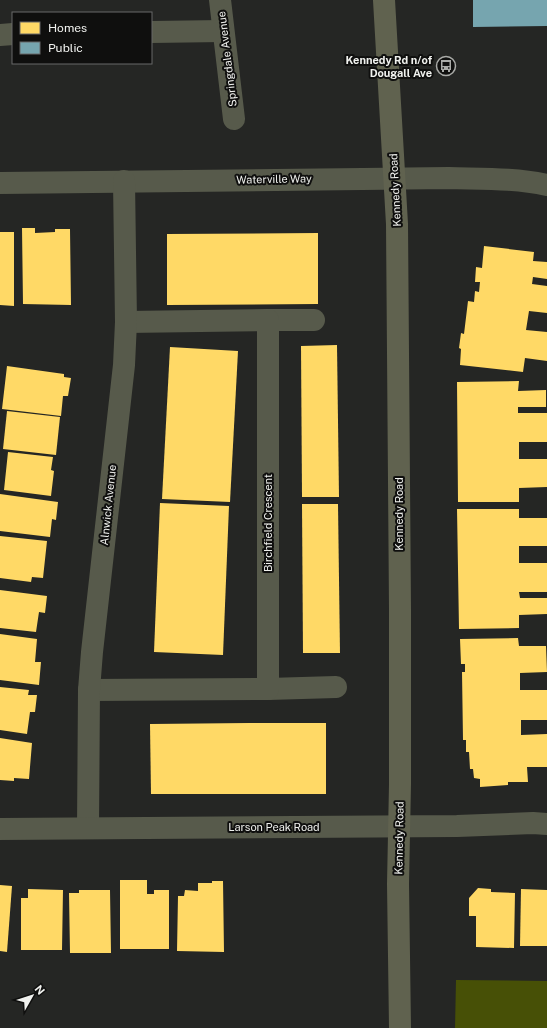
<svg xmlns="http://www.w3.org/2000/svg" width="547" height="1028" font-family="'Public Sans',sans-serif">
<rect width="100%" height="100%" fill="#252624"/>
<path fill="#475006" d="M 456,980 L 547,981 L 547,1028 L 455,1028 Z"/>
<g fill="#ffd966">
<path d="M 22,228 L 35,228 L 35,233 L 55,232 L 55,229 L 70,229 L 71,305 L 23,304 Z"/>
<path d="M 0,232 L 14,232 L 14,306 L 0,305 Z"/>
<path d="M 318,233 L 318,304 L 167,305 L 167,234 Z"/>
<path d="M 484,246 L 534,252 L 533,261 L 547,262 L 547,279 L 533,277 L 532,284 L 547,286 L 547,313 L 529,311 L 526,330 L 547,332 L 547,361 L 525,358 L 523,372 L 460,365 L 461,349 L 459,348 L 461,333 L 464,334 L 468,301 L 474,302 L 475,291 L 479,292 L 480,282 L 475,282 L 476,267 L 482,268 Z"/>
<path d="M 337,345 L 339,497 L 302,497 L 301,346 Z"/>
<path d="M 170,347 L 238,351 L 230,502 L 162,499 Z"/>
<path d="M 7,366 L 64,374 L 64,377 L 71,378 L 68,396 L 63,396 L 61,416 L 2,409 Z"/>
<path d="M 519,381 L 518,391 L 546,390 L 546,407 L 518,407 L 518,413 L 547,413 L 547,442 L 519,442 L 519,459 L 547,459 L 547,487 L 519,488 L 519,502 L 458,502 L 457,382 Z"/>
<path d="M 7,411 L 60,417 L 56,455 L 3,449 Z"/>
<path d="M 8,452 L 53,457 L 51,470 L 54,471 L 51,496 L 4,490 Z"/>
<path d="M 0,494 L 58,502 L 56,520 L 52,519 L 50,537 L 0,531 Z"/>
<path d="M 160,503 L 229,506 L 223,655 L 154,652 Z"/>
<path d="M 302,504 L 338,504 L 340,653 L 303,653 Z"/>
<path d="M 457,509 L 519,509 L 519,518 L 547,518 L 547,546 L 519,546 L 519,563 L 547,563 L 547,592 L 519,592 L 520,598 L 547,598 L 547,614 L 519,615 L 519,628 L 459,629 Z"/>
<path d="M 0,536 L 47,541 L 43,578 L 32,577 L 31,582 L 0,578 Z"/>
<path d="M 0,590 L 47,596 L 45,613 L 39,612 L 36,632 L 0,628 Z"/>
<path d="M 0,634 L 37,639 L 35,662 L 41,662 L 39,685 L 0,680 Z"/>
<path d="M 518,638 L 519,646 L 546,646 L 547,672 L 520,673 L 520,690 L 547,690 L 547,720 L 521,720 L 521,735 L 547,734 L 547,767 L 527,767 L 528,782 L 508,782 L 508,785 L 480,787 L 480,779 L 474,778 L 473,769 L 470,769 L 469,752 L 466,752 L 466,740 L 463,740 L 462,672 L 465,672 L 465,664 L 461,664 L 460,639 Z"/>
<path d="M 0,687 L 29,690 L 28,695 L 37,695 L 35,712 L 30,712 L 27,734 L 0,730 Z"/>
<path d="M 249,723 L 326,723 L 326,794 L 151,794 L 150,724 Z"/>
<path d="M 0,738 L 32,743 L 29,779 L 14,778 L 14,781 L 0,780 Z"/>
<path d="M 120,880 L 147,880 L 147,894 L 154,894 L 154,890 L 169,890 L 169,949 L 120,949 Z"/>
<path d="M 212,881 L 223,881 L 224,952 L 177,951 L 178,896 L 184,896 L 185,890 L 198,891 L 198,883 L 212,883 Z"/>
<path d="M 0,885 L 12,886 L 7,952 L 0,951 Z"/>
<path d="M 478,888 L 491,889 L 491,892 L 515,893 L 514,948 L 476,947 L 476,916 L 469,916 L 469,898 Z"/>
<path d="M 28,889 L 63,890 L 62,950 L 21,950 L 21,898 L 28,898 Z"/>
<path d="M 521,889 L 547,890 L 547,946 L 520,946 Z"/>
<path d="M 79,890 L 110,890 L 111,953 L 70,953 L 69,893 L 79,893 Z"/>
</g>
<path fill="#76a5af" d="M 473,0 L 547,0 L 547,26 L 473,27 Z"/>
<g fill="none" stroke-linecap="round" stroke-linejoin="round">
<g stroke="#575a4b" stroke-width="22">
<path d="M 220,0 L 234,119"/>
<path d="M 151,32 L 223,31"/>
<path d="M 0,35 L 13,34"/>
<path d="M 0,183 L 449,178 C 482,179 515,178 547,185"/>
<path d="M 268,320 L 314,320"/>
<path d="M 268,689 L 336,687"/>
<path d="M 89,690 L 268,689 L 268,320 L 126,322"/>
<path d="M 88,828 L 89,690 L 92,652 L 124,365 L 126,322 L 124,181"/>
<path d="M 0,829 L 457,826 L 533,823 L 547,824"/>
</g>
<path stroke="#60624f" stroke-width="22" d="M 384,0 L 397,224 L 400,609 L 400,784 L 398,884 L 400,1028"/>
</g>
<defs>
<g id="bus-ring" transform="scale(1)"><circle r="9.5" fill="#0f0f0e" stroke="#a9aaa7" stroke-width="1.5"/><path d="M-5-6H5V4H4V6H2V4H-2V6H-4V4H-5ZM-3.5-4V0h7V-4ZM-3.5 1.2v1.5H-2V1.2ZM2 1.2v1.5H3.5V1.2Z" fill="#a9aaa7"/></g>
</defs>
<g fill-rule="evenodd">
<use href="#bus-ring" x="446" y="66"/>
</g>
<g text-anchor="middle" stroke-width="4" stroke-linejoin="round" paint-order="stroke">
<g font-size="11" fill="#f0f1ee" stroke="#0f0f0e">
<text transform="translate(227 59) rotate(-97)" y="4">Springdale Avenue</text>
<text transform="translate(274 179) rotate(-1)" y="4">Waterville Way</text>
<text transform="translate(395 190) rotate(-93)" y="4">Kennedy Road</text>
<text transform="translate(108 505) rotate(-84)" y="4">Alnwick Avenue</text>
<text transform="translate(399 514) rotate(-90)" y="4">Kennedy Road</text>
<text transform="translate(268 523) rotate(-90)" y="4">Birchfield Crescent</text>
<text x="274" y="831">Larson Peak Road</text>
<text transform="translate(399 838) rotate(-89)" y="4">Kennedy Road</text>
</g>
<g font-size="11" font-weight="bold" fill="#f0f1ee" stroke="#0f0f0e" text-anchor="end">
<text x="432" y="64">Kennedy Rd n/of<tspan x="432" dy="13">Dougall Ave</tspan></text>
</g>
</g>
<rect x="12" y="12" width="140" height="52" fill="#0f0f0e" stroke="#696968"/>
<rect x="20" y="22" width="20" height="12" fill="#ffd966" stroke="#696968"/>
<text x="48" y="32" font-size="12" fill="#f0f1ee">Homes</text>
<rect x="20" y="42" width="20" height="12" fill="#76a5af" stroke="#696968"/>
<text x="48" y="52" font-size="12" fill="#f0f1ee">Public</text>
<g transform="translate(32 996) rotate(51)" stroke="#0f0f0e" stroke-width="3" paint-order="stroke">
<path d="M0-3L7 15L0 10L-7 15Z" fill="#f0f1ee"/>
<text y="-6" font-size="11" font-weight="bold" text-anchor="middle" fill="#f0f1ee">N</text>
</g>
</svg>
